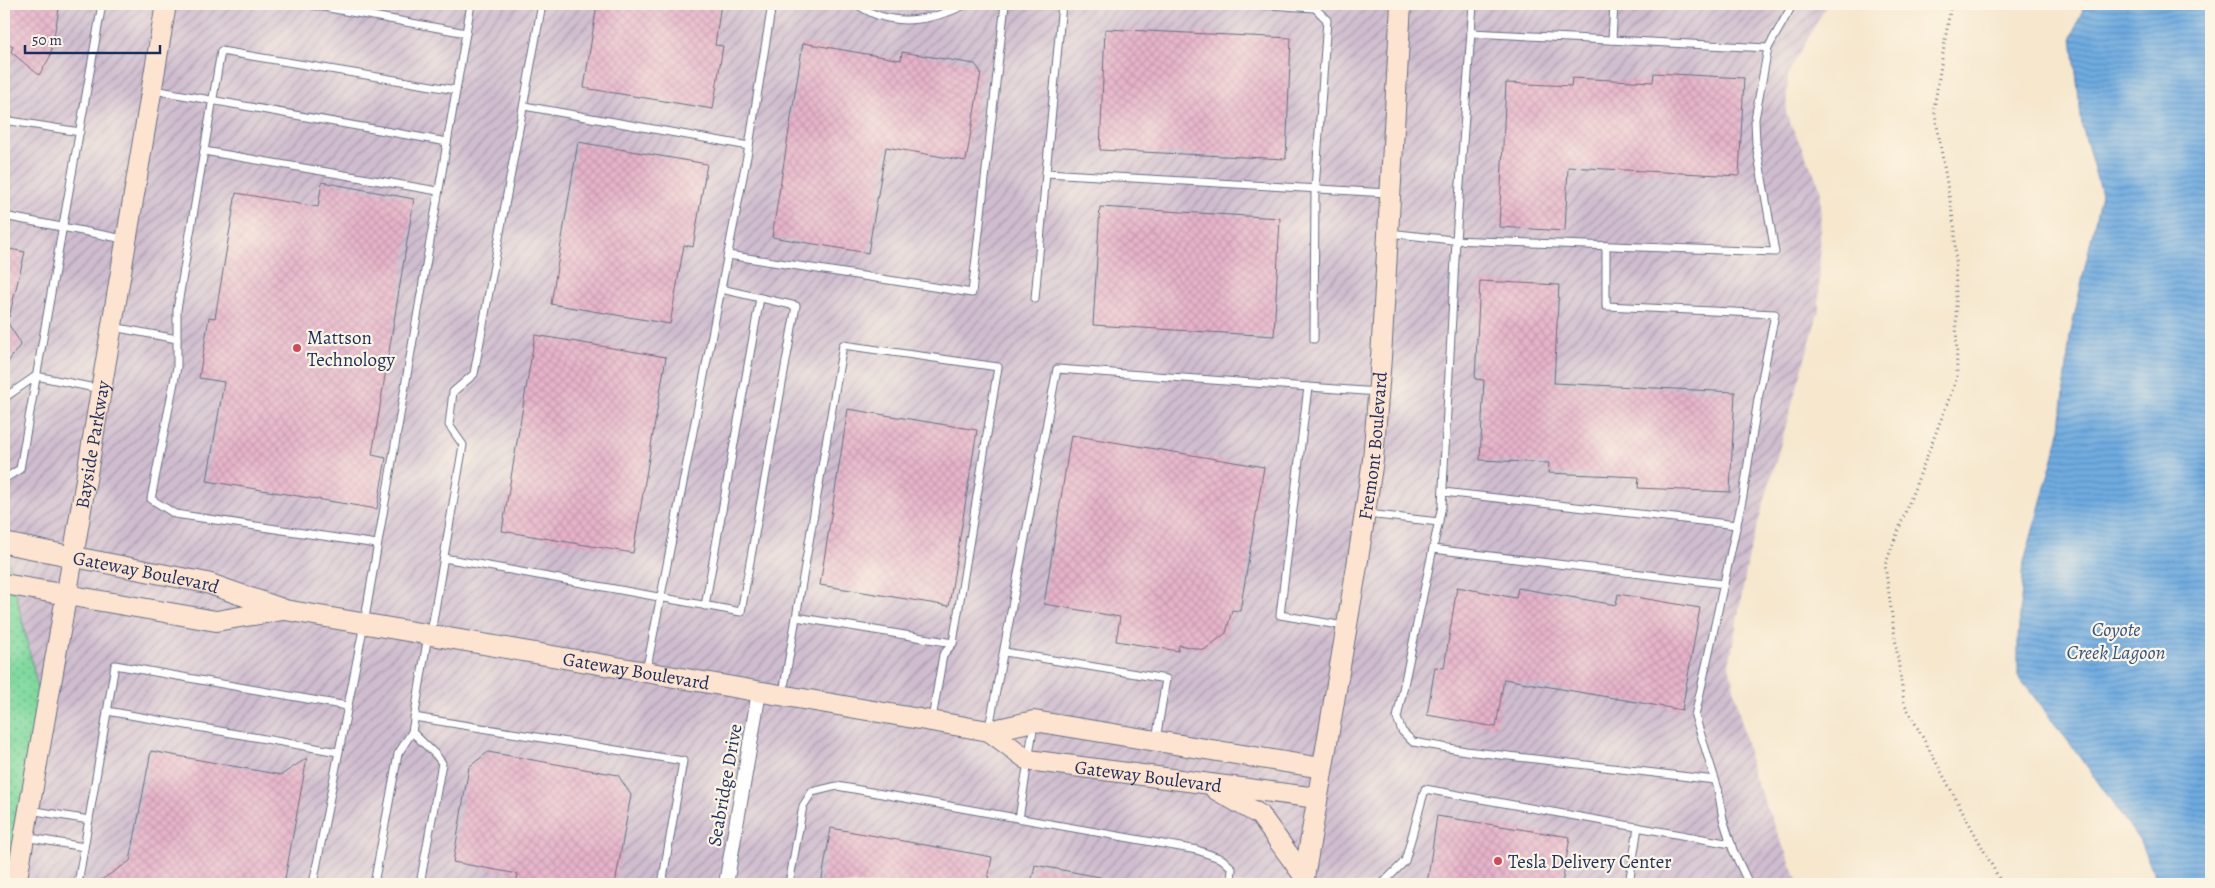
<svg xmlns="http://www.w3.org/2000/svg" width="2215" height="888" font-family="Alegreya,serif">
<defs>
<pattern id="industrial-furrows" width="10" height="10" patternUnits="userSpaceOnUse" patternTransform="scale(1.25)"><rect width="10" height="10" fill="#cfbdcf"/><path d="M-1 1l2-2M0 10L10 0M9 11l2-2" fill="none" stroke="#a79aab"/></pattern>
<pattern id="green-dots" width="8" height="8" patternUnits="userSpaceOnUse" patternTransform="scale(1.25)"><rect width="8" height="8" fill="#80d99f"/><path d="M2 2h.1M6 6h.1" fill="none" stroke="#68b085" stroke-width="1.8" stroke-linecap="round"/></pattern>
<pattern id="water-rules" width="6" height="5" patternUnits="userSpaceOnUse" patternTransform="scale(1.25)"><rect width="6" height="5" fill="#6fabe0"/><path d="M0 2.5h6" fill="none" stroke="#5a8cb9"/></pattern>
<pattern id="building-cross-hatch" width="8" height="8" patternUnits="userSpaceOnUse" patternTransform="scale(1.25)"><rect width="8" height="8" fill="#e6b3c9"/><path d="M0 0l8 8M0 8l8-8" fill="none" stroke="#c59aaf"/></pattern>
</defs>
<rect width="100%" height="100%" fill="#fcf5e5"/>
<filter id="ink" filterUnits="userSpaceOnUse"><feTurbulence type="fractalNoise" baseFrequency=".02" numOctaves="2"/><feDisplacementMap in="SourceGraphic" scale="10" xChannelSelector="R" yChannelSelector="G"/><feConvolveMatrix kernelMatrix="1 2 1 2 8 2 1 2 1" color-interpolation-filters="sRGB"/></filter>
<filter id="wash" filterUnits="userSpaceOnUse"><feTurbulence type="fractalNoise" baseFrequency=".0096" numOctaves="4" result="noise"/><feDisplacementMap in="SourceGraphic" scale="20" xChannelSelector="R" yChannelSelector="G"/><feGaussianBlur stdDeviation="1.12" result="paint"/><feColorMatrix in="noise" values="0 0 0 0 0 0 0 0 0 0 0 0 0 0 0 0 0 1.4 0 .05"/><feComposite in="paint" operator="in"/></filter>
<g filter="url(#wash)">
<rect width="100%" height="100%" fill="#f6e7cd"/>
<path fill="url(#industrial-furrows)" d="M 4,4 L 1827,4 L 1788,74 L 1786,114 L 1821,189 L 1819,310 L 1749,555 L 1729,665 L 1753,775 L 1799,884 L 4,884 Z"/>
<path fill="url(#green-dots)" stroke="#4e847e" d="M 4,542 L 45,719 L 16,884 L 4,884 Z"/>
<path fill="url(#water-rules)" stroke="#456d9f" d="M 2085,4 L 2211,4 L 2211,884 L 2159,884 L 2139,840 L 2081,758 L 2018,676 L 2018,638 L 2024,562 L 2059,437 L 2070,336 L 2101,194 L 2082,126 L 2072,37 Z"/>
<g id="blocks">
<g fill="url(#building-cross-hatch)">
<path d="M 4,4 L 60,4 L 50,57 L 39,75 L 11,52 L 13,46 L 4,44 Z"/>
<path d="M 597,4 L 721,4 L 715,45 L 723,46 L 713,109 L 584,88 Z"/>
<path d="M 1105,29 L 1291,38 L 1286,159 L 1100,150 Z"/>
<path d="M 803,43 L 901,60 L 902,52 L 975,64 L 981,72 L 966,161 L 886,147 L 868,253 L 772,237 Z"/>
<path d="M 1654,73 L 1744,78 L 1739,176 L 1568,167 L 1565,231 L 1499,227 L 1506,83 L 1571,86 L 1572,78 L 1653,82 Z"/>
<path d="M 578,142 L 707,164 L 693,247 L 684,245 L 670,324 L 551,304 Z"/>
<path d="M 322,182 L 414,199 L 372,455 L 386,458 L 377,509 L 207,481 L 224,382 L 199,378 L 209,317 L 215,318 L 236,193 L 318,207 Z"/>
<path d="M 1100,207 L 1280,218 L 1274,336 L 1093,325 Z"/>
<path d="M 4,248 L 25,252 L 9,317 L 4,317 Z"/>
<path d="M 1480,281 L 1559,285 L 1554,383 L 1735,392 L 1730,492 L 1638,488 L 1639,477 L 1548,473 L 1549,463 L 1480,460 L 1484,380 L 1475,379 Z"/>
<path d="M 4,317 L 18,339 L 20,345 L 4,368 Z"/>
<path d="M 535,335 L 666,357 L 633,553 L 502,531 Z"/>
<path d="M 848,409 L 977,430 L 949,606 L 820,585 Z"/>
<path d="M 1071,435 L 1264,467 L 1240,611 L 1232,610 L 1226,633 L 1204,650 L 1179,645 L 1178,651 L 1116,641 L 1120,617 L 1044,604 Z"/>
<path d="M 1457,587 L 1516,598 L 1518,588 L 1616,605 L 1618,594 L 1700,608 L 1682,710 L 1504,679 L 1496,727 L 1427,715 L 1435,667 L 1444,668 Z"/>
<path d="M 151,751 L 281,775 L 307,758 L 284,884 L 95,884 L 130,861 Z"/>
<path d="M 488,752 L 618,775 L 631,795 L 615,884 L 516,884 L 518,874 L 453,862 L 469,767 Z"/>
<path d="M 1437,816 L 1570,837 L 1562,884 L 1427,884 Z"/>
<path d="M 831,828 L 992,857 L 987,884 L 821,884 Z"/>
<path d="M 1035,865 L 1100,877 L 1100,884 L 1031,884 Z"/>
</g>
</g>
</g>
<g filter="url(#ink)">
<use href="#blocks" fill-opacity="0" stroke="#686f85" stroke-width="1"/>
<g fill="none" stroke-linecap="round" stroke-linejoin="round">
<g stroke="#686f85" stroke-width="9">
<g id="lane">
<path d="M 307,4 L 466,33"/>
<path d="M 857,4 C 890,29 932,21 967,4"/>
<path d="M 1062,4 L 1046,173 L 1387,193"/>
<path d="M 1251,4 L 1315,8 L 1327,20 L 1315,189 L 1314,339"/>
<path d="M 1473,4 L 1456,240 L 1442,506 L 1397,718 L 1402,731 L 1413,742 L 1466,751 L 1715,780"/>
<path d="M 1471,33 L 1768,48 L 1793,4"/>
<path d="M 1612,40 L 1614,4"/>
<path d="M 154,90 L 447,142"/>
<path d="M 524,106 L 749,146"/>
<path d="M 4,120 L 80,132"/>
<path d="M 204,151 L 438,191"/>
<path d="M 4,216 L 124,239"/>
<path d="M 1389,233 L 1452,240 L 1775,252 L 1756,144 L 1755,119 L 1768,48"/>
<path d="M 1606,246 L 1606,306 L 1775,314 L 1758,399 L 1743,496 L 1695,716 L 1718,789 L 1723,819 L 1733,850 L 1749,884"/>
<path d="M 728,255 L 972,293 L 1005,4"/>
<path d="M 1035,299 L 1046,173"/>
<path d="M 113,327 L 177,339"/>
<path d="M 1308,387 L 1280,615 L 1344,626"/>
<path d="M 4,398 L 36,376 L 100,389"/>
<path d="M 4,479 L 20,469 L 102,4"/>
<path d="M 1443,492 L 1737,525"/>
<path d="M 1367,514 L 1439,522"/>
<path d="M 377,544 L 175,514 L 151,499 L 177,367 L 177,310 L 221,51 L 456,90"/>
<path d="M 1433,549 L 1724,584"/>
<path d="M 444,558 L 741,612 L 796,306 L 721,289"/>
<path d="M 705,606 L 760,298"/>
<path d="M 796,617 L 953,643"/>
<path d="M 431,633 L 463,445 L 449,425 L 453,392 L 474,374 L 542,4"/>
<path d="M 1005,652 L 1166,679 L 1156,740"/>
<path d="M 646,672 L 749,146 L 772,4"/>
<path d="M 783,693 L 843,345 L 998,367 L 953,643 L 943,655 L 932,719"/>
<path d="M 107,711 L 338,752"/>
<path d="M 414,717 L 683,761 L 662,884"/>
<path d="M 989,728 L 1057,369 L 1378,392"/>
<path d="M 412,732 L 436,755 L 442,763 L 420,884"/>
<path d="M 30,810 L 89,820"/>
<path d="M 1019,819 L 1034,723"/>
<path d="M 25,837 L 84,847"/>
<path d="M 78,884 L 115,665 L 347,706"/>
<path d="M 313,884 L 364,624 L 471,4"/>
<path d="M 374,884 L 398,754 L 412,732 L 428,635"/>
<path d="M 789,884 L 803,806 L 812,792 L 837,786 L 1197,850 L 1222,859 L 1232,868 L 1231,884"/>
<path d="M 1382,884 L 1405,861 L 1425,789 L 1731,844"/>
<path d="M 1629,884 L 1638,827"/>
</g>
</g>
<g stroke="#686f85" stroke-width="16">
<path id="street" d="M 726,884 L 759,692"/>
</g>
<g stroke="#686f85" stroke-width="22">
<g id="secondary">
<path id="s1" d="M 4,543 L 207,583 L 285,610 L 931,721 L 989,731 L 1034,721 L 1322,768"/>
<path d="M 4,584 L 216,621 L 283,610"/>
<path id="s2" d="M 989,731 L 1028,760 L 1317,798"/>
<path d="M 1215,789 L 1260,815 L 1304,876"/>
<path id="s3" d="M 16,884 L 73,557 L 166,4"/>
<path id="s4" d="M 1303,884 L 1357,566 L 1373,460 L 1381,358 L 1401,4"/>
</g>
</g>
<path stroke="#686f85" stroke-width="3" stroke-dasharray="1 4" stroke-linecap="butt" d="M 1951,4 L 1934,108 L 1955,230 L 1957,378 L 1885,565 L 1904,703 L 2002,884"/>
<use href="#lane" stroke="#fff" stroke-width="7"/>
<use href="#street" stroke="#fff" stroke-width="14"/>
<use href="#secondary" stroke="#fde4d1" stroke-width="20"/>
</g>
</g>
<g fill="#d1495b" stroke="#fcf5e5" stroke-width="2">
<circle cx="297" cy="348" r="5"/>
<circle cx="1498" cy="861" r="5"/>
</g>
<g text-anchor="middle" stroke-width="4.5" stroke-linejoin="round" paint-order="stroke">
<g font-size="19" fill="#1b2f5e" stroke="#fcf5e5" text-anchor="start">
<text x="307" y="344">Mattson<tspan x="307" dy="22">Technology</tspan></text>
<text x="1508" y="868">Tesla Delivery Center</text>
</g>
<g font-size="19" fill="#1b2f5e" stroke="#fcf5e5">
<text dy="7" stroke="none"><textPath href="#s3" startOffset="446">Bayside Parkway</textPath></text>
<text dy="7" stroke="none"><textPath href="#s4" startOffset="444">Fremont Boulevard</textPath></text>
<text dy="7" stroke="none"><textPath href="#s1" startOffset="145">Gateway Boulevard</textPath></text>
<text dy="7" stroke="none"><textPath href="#s1" startOffset="646">Gateway Boulevard</textPath></text>
<text dy="7" stroke="none"><textPath href="#s2" startOffset="170">Gateway Boulevard</textPath></text>
<text transform="translate(724 785) rotate(-80)" y="7">Seabridge Drive</text>
</g>
<g font-size="20" font-style="italic" fill="#345485" stroke="#fcf5e5">
<text x="2116" y="636">Coyote<tspan x="2116" dy="23">Creek Lagoon</tspan></text>
</g>
</g>
<rect width="2215" height="888" fill="none" stroke="#fcf5e5" stroke-width="20"/>
<path d="M25 45v8h135v-8" fill="none" stroke="#1b2f5e" stroke-width="2.5"/>
<text x="32" y="45" font-size="15" fill="#1b2f5e" stroke="#fcf5e5" stroke-width="4" paint-order="stroke">50 m</text>
</svg>
